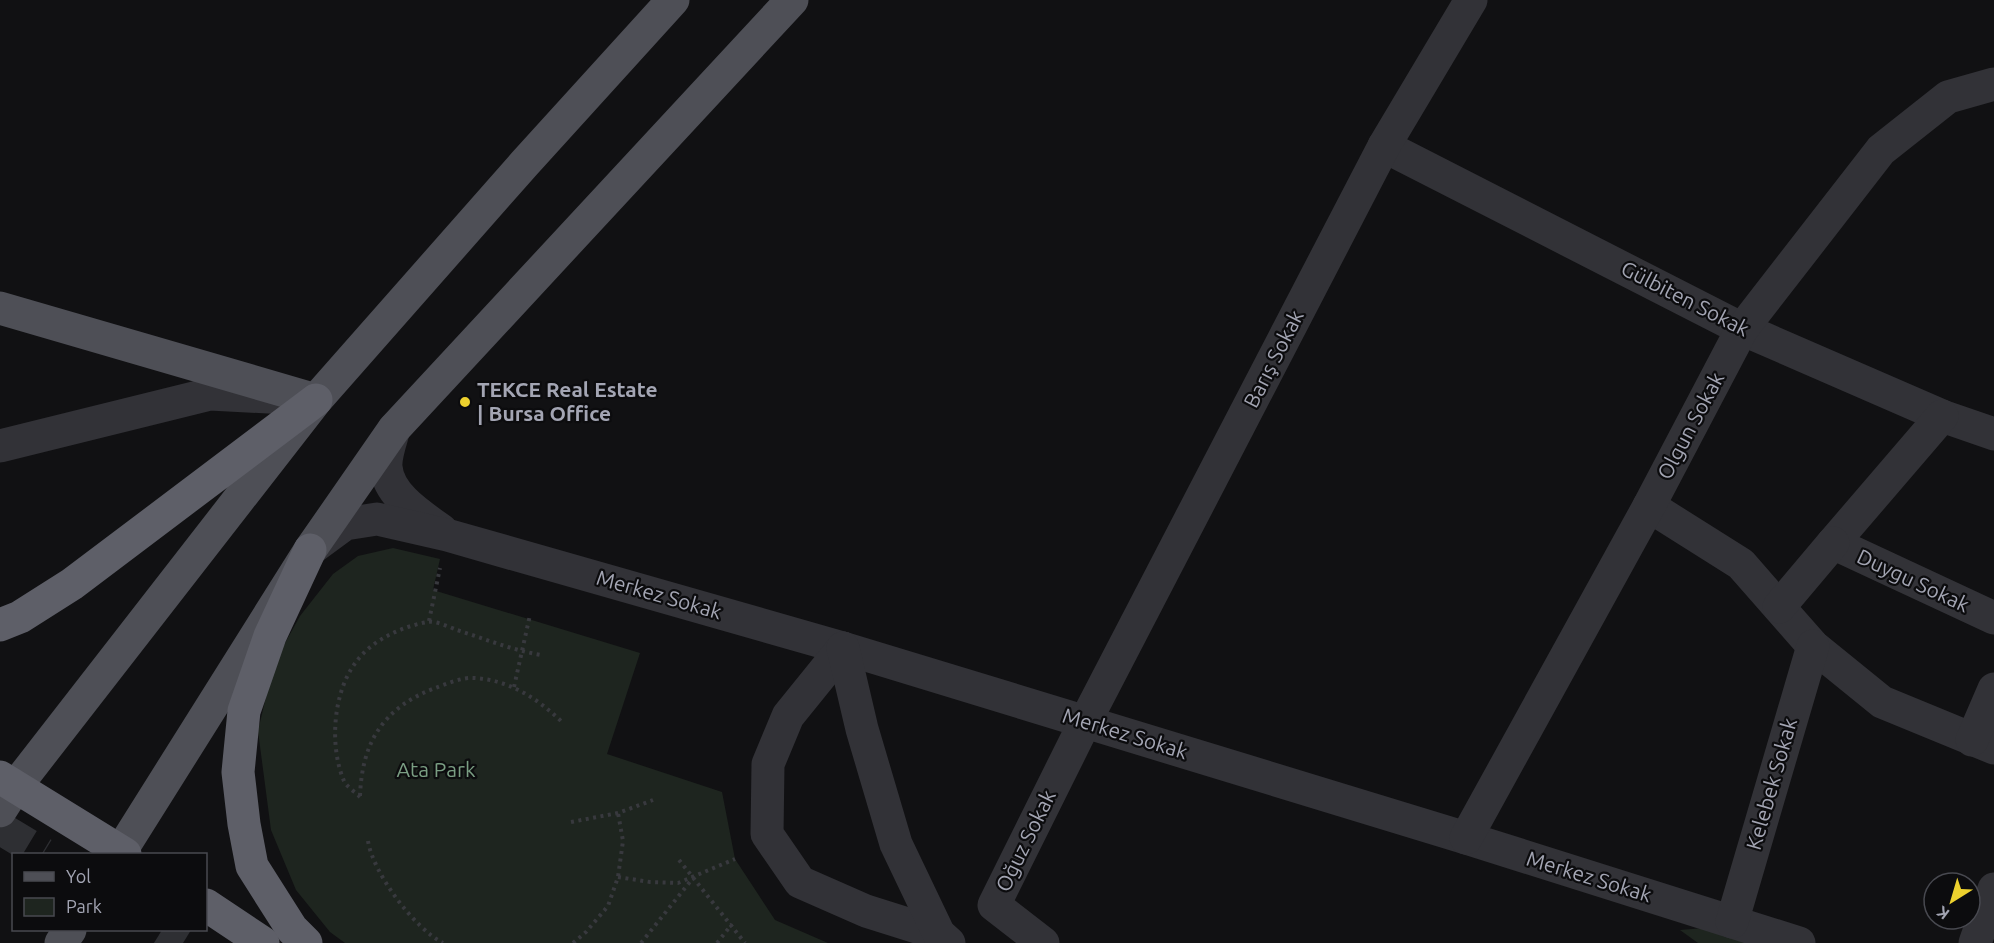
<svg xmlns="http://www.w3.org/2000/svg" width="1994" height="943" font-family="Ubuntu,sans-serif">
<rect width="100%" height="100%" fill="#111113"/>
<g fill="#1e251f">
<path d="M 393,548 L 440,559 L 433,590 L 640,653 L 607,754 L 722,792 L 735,859 L 775,920 L 828,943 L 345,943 L 330,932 L 296,890 L 271,830 L 258,731 L 274,663 L 300,616 L 333,574 L 358,556 Z"/>
<path d="M 1704,928 L 1750,943 L 1698,943 L 1680,930 Z"/>
</g>
<g fill="none" stroke-linecap="round" stroke-linejoin="round">
<g stroke="#2e2f33" stroke-width="33" stroke-dasharray="33 16" stroke-linecap="butt">
<path d="M 0,828 L 43,854"/>
<path d="M 162,930 L 183,943"/>
</g>
<g stroke="#38393e" stroke-width="4" stroke-dasharray="3 4.5" stroke-linecap="butt">
<path d="M 429,621 L 440,568"/>
<path d="M 514,687 L 530,615"/>
<path d="M 360,796 C 362,742 383,708 435,688 C 446,684 462,677 474,678 C 510,680 538,699 562,722"/>
<path d="M 360,797 C 355,792 347,787 344,781 C 329,746 333,692 356,662 C 372,640 401,627 427,622 C 435,620 449,627 457,630 C 485,639 512,650 541,655"/>
<path d="M 571,822 L 618,813 L 653,800"/>
<path d="M 368,841 C 373,873 414,928 443,943"/>
<path d="M 679,860 L 745,943"/>
<path d="M 618,877 L 650,882 L 678,883 L 735,859"/>
<path d="M 573,943 L 586,932 L 608,906 L 618,877 L 623,841 L 618,813"/>
<path d="M 641,943 L 693,878"/>
<path d="M 717,943 L 732,924"/>
</g>
<g stroke="#323237" stroke-width="33">
<path d="M 1384,146 L 1742,329 L 1942,416 L 1994,434"/>
<path d="M 1942,416 L 1833,543 L 1994,618"/>
<path d="M 394,429 C 391,440 385,456 386,467 C 388,495 420,515 441,530"/>
<path d="M 0,446 L 210,394 L 287,398"/>
<path d="M 1649,506 L 1741,564 L 1813,646 L 1882,702 L 1994,748"/>
<path d="M 311,549 L 345,524 L 377,519 L 447,535 L 843,648 L 1466,838 L 1799,943"/>
<path d="M 1779,607 L 1833,543"/>
<path d="M 843,648 L 788,716 L 768,764 L 767,834 L 800,882 L 866,911 L 939,934"/>
<path d="M 843,648 L 862,729 L 896,844 L 939,934 L 949,943"/>
<path d="M 1972,740 L 1994,689"/>
<path d="M 1466,838 L 1649,506 L 1742,329 L 1881,150 L 1948,97 L 1994,84"/>
<path d="M 1732,922 L 1813,646"/>
<path d="M 1043,943 L 994,905 L 1085,722 L 1384,146 L 1471,0"/>
<path d="M 1975,943 L 1994,889"/>
</g>
<g stroke="#4e4f56" stroke-width="33">
<path d="M 0,308 L 316,400"/>
<path d="M 0,811 L 16,786 L 316,400 L 524,164 L 673,0"/>
<path d="M 119,854 L 310,550 L 394,429 L 792,0"/>
<path d="M 61,943 L 70,930"/>
</g>
<g stroke="#5e5f68" stroke-width="33">
<path d="M 0,625 L 20,617 L 72,584 L 316,400"/>
<path d="M 0,777 L 125,854"/>
<path d="M 206,905 L 263,943"/>
<path d="M 306,943 L 292,929 L 252,866 L 244,824 L 238,772 L 244,711 L 270,636 L 310,550"/>
</g>
</g>
<circle fill="#edd12e" stroke="#0c0c0e" stroke-width="2" cx="465" cy="402" r="6"/>
<g text-anchor="middle" stroke-width="4.5" stroke-linejoin="round" paint-order="stroke">
<g font-size="21" fill="#a3a5b3" stroke="#0c0c0e">
<text transform="translate(1685 299) rotate(27)" y="7">Gülbiten Sokak</text>
<text transform="translate(1274 359) rotate(-63)" y="7">Barış Sokak</text>
<text transform="translate(1691 426) rotate(-62)" y="7">Olgun Sokak</text>
<text transform="translate(1913 581) rotate(25)" y="7">Duygu Sokak</text>
<text transform="translate(659 595) rotate(16)" y="7">Merkez Sokak</text>
<text transform="translate(1125 734) rotate(17)" y="7">Merkez Sokak</text>
<text transform="translate(1772 784) rotate(-74)" y="7">Kelebek Sokak</text>
<text transform="translate(1026 841) rotate(-64)" y="7">Oğuz Sokak</text>
<text transform="translate(1589 877) rotate(17)" y="7">Merkez Sokak</text>
</g>
<g font-size="21" font-weight="bold" fill="#a3a5b3" stroke="#0c0c0e" text-anchor="start">
<text x="477" y="397">TEKCE Real Estate<tspan x="477" dy="24">| Bursa Office</tspan></text>
</g>
<g font-size="21" fill="#7a9e83" stroke="#0c0c0e">
<text x="436" y="777">Ata Park</text>
</g>
</g>
<rect x="12" y="853" width="195" height="78" fill="#0c0c0e" stroke="#484950" stroke-width="1.5"/>
<rect x="24" y="872" width="30" height="9" fill="#4e4f56" stroke="#484950" stroke-width="1.5"/>
<text x="66" y="883" font-size="18" fill="#a3a5b3">Yol</text>
<rect x="24" y="898" width="30" height="18" fill="#1e251f" stroke="#484950" stroke-width="1.5"/>
<text x="66" y="913" font-size="18" fill="#a3a5b3">Park</text>
<g transform="translate(1952 901) rotate(217)"><circle r="28" fill="#0c0c0e" stroke="#484950" stroke-width="1.5"/>
<path d="M0-4.5L10 22L0 15L-10 22Z" fill="#edd12e"/>
<text y="-9" font-size="16" font-weight="bold" text-anchor="middle" fill="#a3a5b3">K</text>
</g>
</svg>
